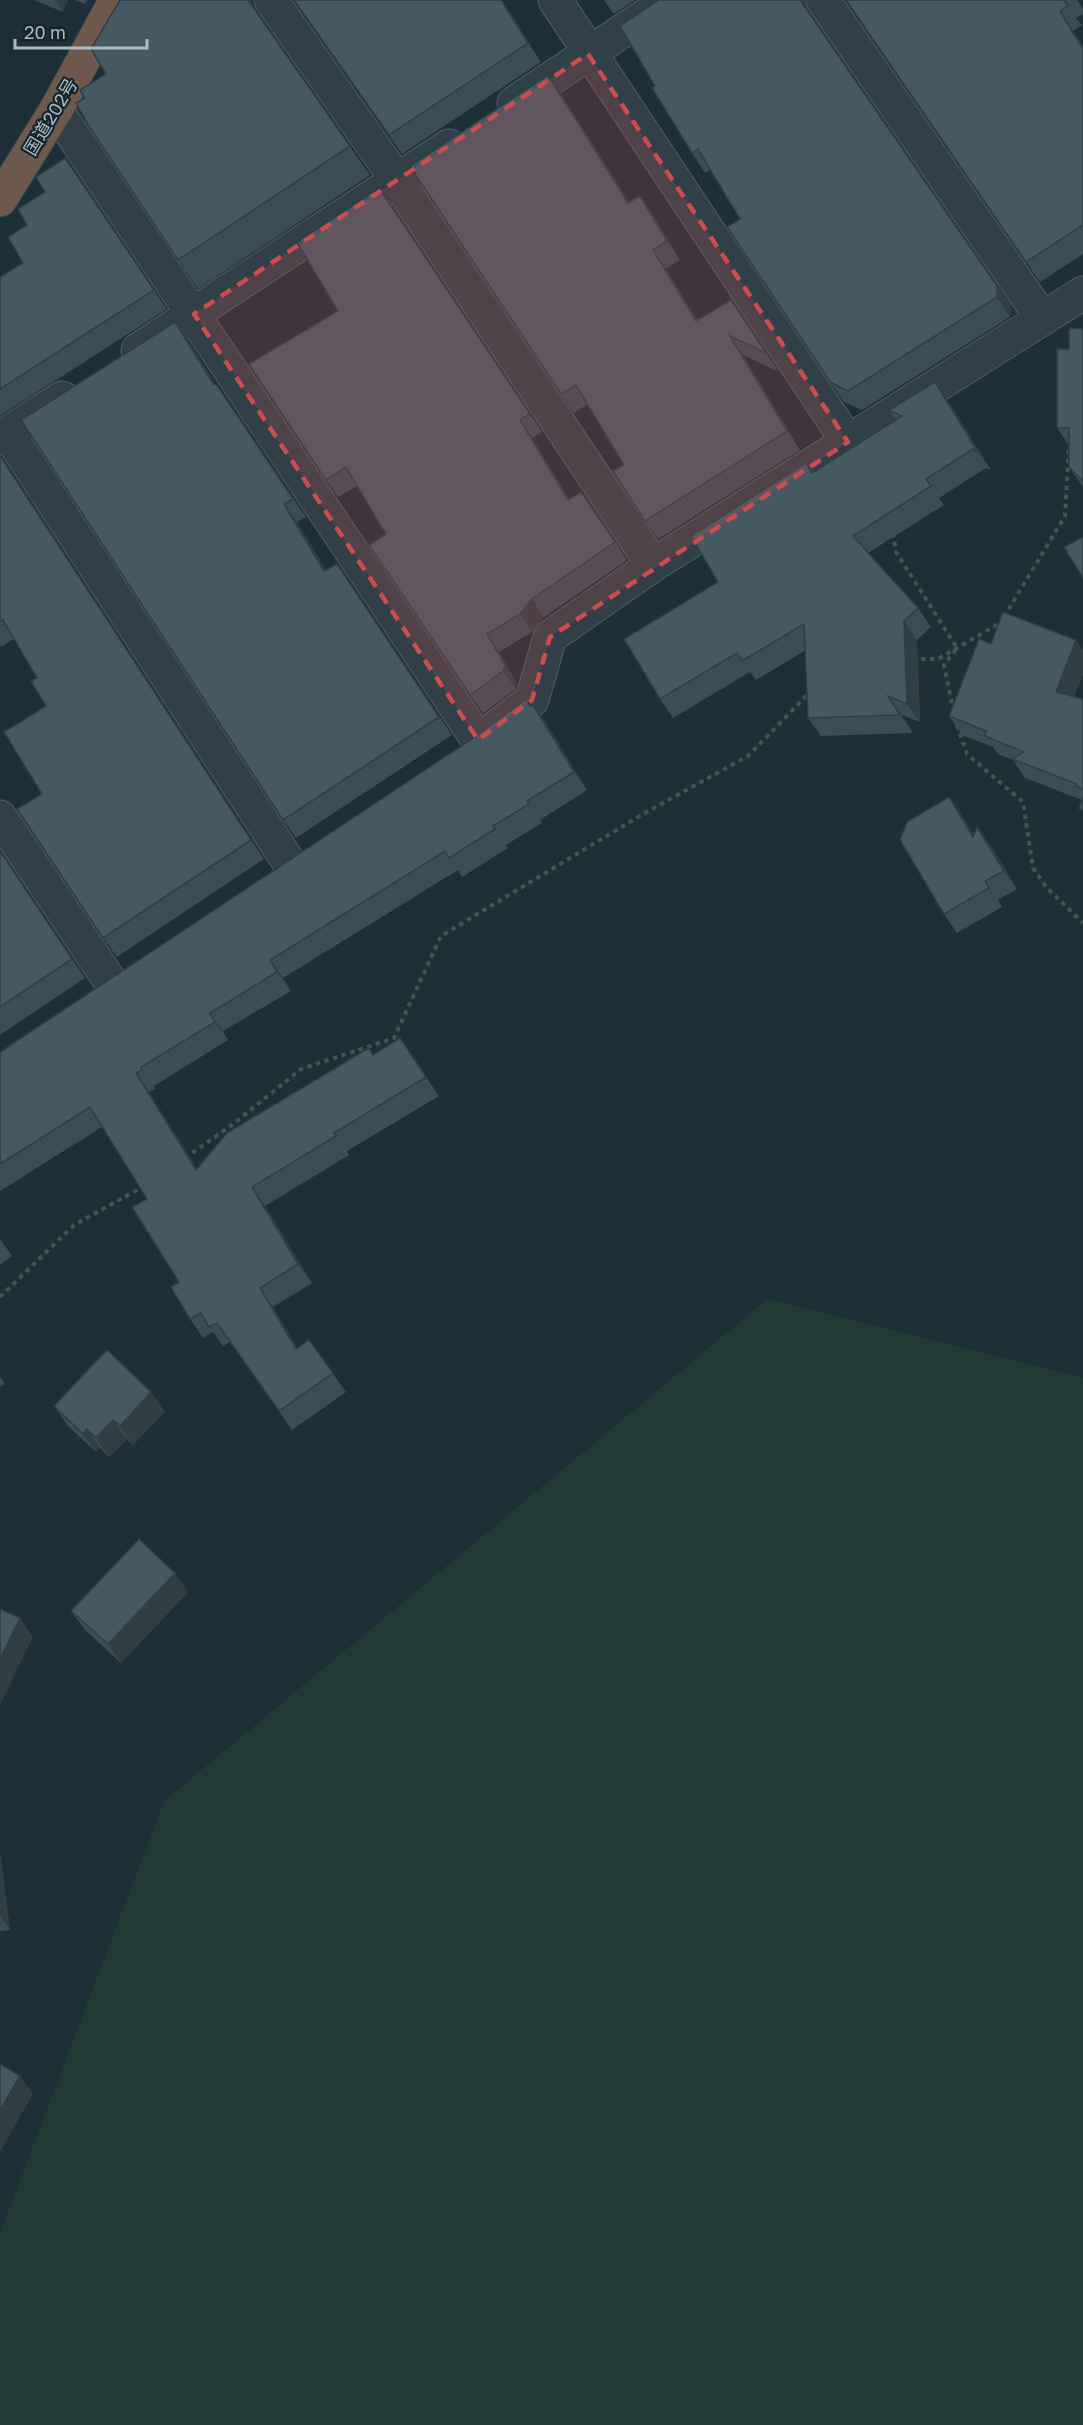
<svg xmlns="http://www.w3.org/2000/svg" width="1083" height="2425" font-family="'Golos Text','Noto Sans JP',sans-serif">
<rect width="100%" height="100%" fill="#1d2f37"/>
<path fill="#203a36" d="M 767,1299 L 1083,1378 L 1083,2425 L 0,2425 L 0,2233 L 164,1801 Z"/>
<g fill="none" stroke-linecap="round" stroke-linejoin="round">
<g stroke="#4f5e66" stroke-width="35">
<g id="street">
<path d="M 271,0 L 397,180 L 653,565"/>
<path d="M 555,0 L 848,442"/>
<path d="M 823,0 L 1042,318"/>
<path d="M 514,103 L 669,0"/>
<path d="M 56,110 L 478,740"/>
<path d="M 138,350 L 449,146"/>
<path d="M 8,433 L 290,864"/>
<path d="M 0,438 L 62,398"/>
<path d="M 494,729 L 532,700 L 550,637 L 653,565 L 1083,293"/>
<path d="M 0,817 L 112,984"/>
</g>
</g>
<g stroke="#3c4a52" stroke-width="35">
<path id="highway" d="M 0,200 L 56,110 L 116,0"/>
</g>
<g stroke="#3f5754" stroke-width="4" stroke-dasharray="4.5 4.5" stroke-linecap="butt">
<path d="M 893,533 L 896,552 L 957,648 L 944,665 L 953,709"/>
<path d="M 1004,617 L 1065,516 L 1069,446"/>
<path d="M 912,659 L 938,659 L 1000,623"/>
<path d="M 957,725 L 967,754 L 1023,802 L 1033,868 L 1047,888 L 1083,923"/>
<path d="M 185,1158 L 232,1125 L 301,1069 L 394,1038 L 441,936 L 643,814 L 748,756 L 811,691"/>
<path d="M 0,1297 L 74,1225 L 144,1186"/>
</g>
<use href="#street" stroke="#314048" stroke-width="33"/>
<use href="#highway" stroke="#6e594d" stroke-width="33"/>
</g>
<g fill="#3b4d55">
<path d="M 34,0 L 68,0 L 63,12 Z"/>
<path d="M 74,0 L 87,0 L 85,4 Z"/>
<path d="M 294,0 L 502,0 L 541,62 L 402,154 Z"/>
<path d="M 604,0 L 635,0 L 614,14 Z"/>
<path d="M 659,0 L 805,0 L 808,11 L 1011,305 L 1010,317 L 862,410 L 844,402 L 830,382 L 740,219 L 710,170 L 705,173 L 692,153 L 655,86 Z"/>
<path d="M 846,0 L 1077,0 L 1083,9 L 1083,14 L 1076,18 L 1082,25 L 1073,31 L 1083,46 L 1083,254 L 1040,282 Z"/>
<path d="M 252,2 L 256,11 L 370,175 L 198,289 L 178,260 L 85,98 L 106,74 Z"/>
<path d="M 548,75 L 561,94 L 629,202 L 640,196 L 653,215 L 680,260 L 666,269 L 697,320 L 744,319 L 779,372 L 743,355 L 800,450 L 658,539 L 645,521 L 624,465 L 588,404 L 574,413 L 561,394 Z"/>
<path d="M 65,158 L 167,309 L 0,416 L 0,277 L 23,263 L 27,225 L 45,192 Z"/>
<path d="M 379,188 L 542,432 L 532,438 L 569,499 L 594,510 L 627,560 L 544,617 L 532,632 L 499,652 L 517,683 L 516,689 L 483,713 L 470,695 L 386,534 L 357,486 L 338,497 L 326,480 L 338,311 Z"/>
<path d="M 175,322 L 188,340 L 215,384 L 216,384 L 229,402 L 306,517 L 297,522 L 326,570 L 349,582 L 452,735 L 296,838 L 283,820 Z"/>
<path d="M 1083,329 L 1083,487 L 1069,467 L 1069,445 L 1057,428 L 1069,349 Z"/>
<path d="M 935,382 L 948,401 L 991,470 L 986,468 L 939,498 L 944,505 L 868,553 L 918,608 L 931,627 L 917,640 L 920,722 L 902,715 L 913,733 L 821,736 L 808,718 L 806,650 L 756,680 L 750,672 L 673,718 L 660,699 L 806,463 L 813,473 L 896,420 L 889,410 Z"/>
<path d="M 0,455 L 264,859 L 117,957 L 103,938 L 42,794 L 46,706 L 37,678 L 14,639 L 1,647 L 0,645 Z"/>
<path d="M 1076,640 L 1083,650 L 1083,674 L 1074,697 L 1083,699 L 1083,810 L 1082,800 L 1025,778 L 1013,760 L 998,754 L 993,747 L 962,735 L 949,716 L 991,644 Z"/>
<path d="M 533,705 L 546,723 L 587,790 L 540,820 L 542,823 L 506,845 L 508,848 L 462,877 L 458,870 L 283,978 L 291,991 L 223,1031 L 228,1040 L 154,1086 L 155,1089 L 149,1092 L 197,1169 L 400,1038 L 439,1096 L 347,1151 L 349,1155 L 265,1206 L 312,1283 L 273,1307 L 297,1348 L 309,1340 L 346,1392 L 292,1430 L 230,1342 L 223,1346 L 213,1332 L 203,1338 L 190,1319 L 179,1282 L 147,1199 L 102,1127 L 0,1191 L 0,1052 Z"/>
<path d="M 949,797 L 962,816 L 974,835 L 991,846 L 1017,889 L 998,900 L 1002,907 L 957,933 L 944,914 Z"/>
<path d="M 0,851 L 85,978 L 0,1035 Z"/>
<path d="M 0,1239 L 12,1256 L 0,1265 Z"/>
<path d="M 0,1377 L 5,1384 L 0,1387 Z"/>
<path d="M 54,1406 L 165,1411 L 133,1445 L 127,1439 L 109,1457 L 100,1448 L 96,1452 L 67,1425 Z"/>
<path d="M 175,1573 L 188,1592 L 121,1663 L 85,1630 L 71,1611 Z"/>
<path d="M 0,1852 L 10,1930 L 0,1931 Z"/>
</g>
<g fill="#303e45">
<path d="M 55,0 L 68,0 L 63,12 Z"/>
<path d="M 248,0 L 253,0 L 252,2 L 256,11 Z"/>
<path d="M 501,0 L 502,0 L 541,62 L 528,43 Z"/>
<path d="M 800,0 L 805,0 L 808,11 L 1011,305 L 1010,317 Z"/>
<path d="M 1060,11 L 1073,31 L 1083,46 L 1083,49 Z"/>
<path d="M 548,75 L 561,94 L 642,222 L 628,203 Z"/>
<path d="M 379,188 L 392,206 L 542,432 L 530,414 Z"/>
<path d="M 640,196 L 653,215 L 680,260 L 667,241 Z"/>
<path d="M 653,250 L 666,269 L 709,340 L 696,321 Z"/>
<path d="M 731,300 L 744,319 L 779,372 L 766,353 Z"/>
<path d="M 175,322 L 188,340 L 227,403 L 214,385 Z"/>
<path d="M 730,336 L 743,355 L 800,450 L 787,431 Z"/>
<path d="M 935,382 L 948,401 L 991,470 L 978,452 Z"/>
<path d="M 520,420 L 532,438 L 580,518 L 568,500 Z"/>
<path d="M 0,455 L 264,859 L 251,840 Z"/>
<path d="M 284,504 L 297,522 L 337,589 L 324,571 Z"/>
<path d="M 532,599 L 544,617 L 532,632 L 520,614 Z"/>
<path d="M 904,621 L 917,640 L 920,722 L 907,704 Z"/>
<path d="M 487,634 L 499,652 L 517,683 L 516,689 L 503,671 Z"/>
<path d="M 1076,640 L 1083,650 L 1083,674 L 1069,710 L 1056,692 Z"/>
<path d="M 888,696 L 902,715 L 913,733 L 900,715 Z"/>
<path d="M 533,705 L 546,723 L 587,790 L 574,772 Z"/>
<path d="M 949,797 L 962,816 L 986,856 L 973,837 Z"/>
<path d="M 977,827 L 991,846 L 1017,889 L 1004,871 Z"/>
<path d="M 270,960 L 283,978 L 291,991 L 277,972 Z"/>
<path d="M 210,1013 L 223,1031 L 228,1040 L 215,1022 Z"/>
<path d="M 400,1038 L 413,1056 L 439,1096 L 426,1077 Z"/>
<path d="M 136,1073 L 149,1092 L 209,1188 L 196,1170 Z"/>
<path d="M 252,1187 L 265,1206 L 312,1283 L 298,1264 Z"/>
<path d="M 260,1288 L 273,1307 L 309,1368 L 296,1349 Z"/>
<path d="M 151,1392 L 165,1411 L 133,1445 L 120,1426 Z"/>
<path d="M 113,1420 L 127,1439 L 109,1457 L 96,1438 Z"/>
<path d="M 87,1429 L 100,1448 L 96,1452 L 83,1434 Z"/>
<path d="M 175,1573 L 188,1592 L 121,1663 L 108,1644 Z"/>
<path d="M 20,1618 L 33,1637 L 0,1705 L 0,1659 Z"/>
<path d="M 0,1852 L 10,1930 L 0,1916 Z"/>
<path d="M 20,2076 L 33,2094 L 0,2152 L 0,2110 Z"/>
</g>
<g fill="#455963" stroke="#303e45" stroke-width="1.5">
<path d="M 120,0 L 248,0 L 350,146 L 178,260 L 90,128 L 76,103 L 85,98 L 80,90 L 106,74 L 91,49 Z"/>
<path d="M 294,0 L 501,0 L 528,43 L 389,135 Z"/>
<path d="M 659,0 L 800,0 L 997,286 L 997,297 L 848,391 L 830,382 L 727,227 L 740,219 L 698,149 L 692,153 L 652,88 L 655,86 L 620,26 Z"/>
<path d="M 846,0 L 1064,0 L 1068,6 L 1060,11 L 1083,49 L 1083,225 L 1026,262 Z"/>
<path d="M 548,75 L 628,203 L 640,196 L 667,241 L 653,250 L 696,321 L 731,300 L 766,353 L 730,336 L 787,431 L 645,521 L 613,471 L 624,465 L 576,385 L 561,394 L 410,166 Z"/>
<path d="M 65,158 L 154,290 L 0,389 L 0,277 L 23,263 L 8,237 L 27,225 L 18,209 L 45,192 L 36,177 Z"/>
<path d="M 379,188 L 530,414 L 520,420 L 568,500 L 581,492 L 615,542 L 532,599 L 520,614 L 487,634 L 505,665 L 503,671 L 470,695 L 369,545 L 386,534 L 346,467 L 326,480 L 249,364 L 338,311 L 297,242 Z"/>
<path d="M 175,322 L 214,385 L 216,384 L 293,499 L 284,504 L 324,571 L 337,564 L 439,717 L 283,820 L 21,420 Z"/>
<path d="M 1069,328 L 1083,329 L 1083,481 L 1069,467 L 1069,428 L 1057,428 L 1057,349 L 1069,349 Z"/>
<path d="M 935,382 L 978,452 L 973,449 L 926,479 L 931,486 L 853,536 L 918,608 L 904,621 L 907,704 L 888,696 L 900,715 L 808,718 L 804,624 L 742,661 L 737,653 L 660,699 L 624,639 L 718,582 L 691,536 L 806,463 L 812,473 L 902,416 L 889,410 Z"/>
<path d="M 0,456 L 251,840 L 103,938 L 17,809 L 42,794 L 4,732 L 46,706 L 31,681 L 37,678 L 3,620 L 0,621 Z"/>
<path d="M 1083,537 L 1083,578 L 1064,547 Z"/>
<path d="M 1003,612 L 1076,640 L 1056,692 L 1083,699 L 1083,789 L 1076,786 L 1077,784 L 1012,759 L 1024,752 L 985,736 L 986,731 L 949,716 L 979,639 L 991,644 Z"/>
<path d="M 526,699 L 530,706 L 533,705 L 574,772 L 527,801 L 529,804 L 493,826 L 495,829 L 449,858 L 445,851 L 270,960 L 277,972 L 210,1013 L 215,1022 L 141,1067 L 142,1070 L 136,1073 L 196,1170 L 227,1133 L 369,1048 L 373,1055 L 400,1038 L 426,1077 L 334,1133 L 336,1136 L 252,1187 L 298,1264 L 260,1288 L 296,1349 L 309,1340 L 333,1373 L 279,1411 L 217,1323 L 209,1327 L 201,1313 L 190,1319 L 171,1287 L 179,1282 L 132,1207 L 147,1199 L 90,1107 L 0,1164 L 0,1052 L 475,737 Z"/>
<path d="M 1083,796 L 1083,810 L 1079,809 Z"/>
<path d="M 949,797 L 973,837 L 977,827 L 1004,871 L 985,881 L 989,888 L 944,914 L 900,840 L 907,822 Z"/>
<path d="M 0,851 L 72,959 L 0,1007 Z"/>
<path d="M 107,1350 L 151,1392 L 120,1426 L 113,1420 L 96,1438 L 87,1429 L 83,1434 L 54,1406 Z"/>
<path d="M 139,1539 L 175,1573 L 108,1644 L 71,1611 Z"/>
<path d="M 0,1609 L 20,1618 L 0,1659 Z"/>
<path d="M 0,2064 L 20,2076 L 0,2110 Z"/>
</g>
<path fill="#cb4d4f" fill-opacity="0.2" stroke="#cb4d4f" stroke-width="4.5" stroke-dasharray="12 8" stroke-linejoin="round" d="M 588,54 L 848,442 L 550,637 L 532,700 L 478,740 L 194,314 Z"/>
<g text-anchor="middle" stroke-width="4.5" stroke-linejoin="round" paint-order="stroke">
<g font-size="18" fill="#abbbc5" stroke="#17242c">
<text transform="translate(51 117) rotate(-59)" y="6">国道202号</text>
</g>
</g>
<path d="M15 39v9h132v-9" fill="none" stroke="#abbbc5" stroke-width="3"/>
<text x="24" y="39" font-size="18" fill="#abbbc5" stroke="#17242c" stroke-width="4.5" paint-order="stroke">20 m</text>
</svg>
